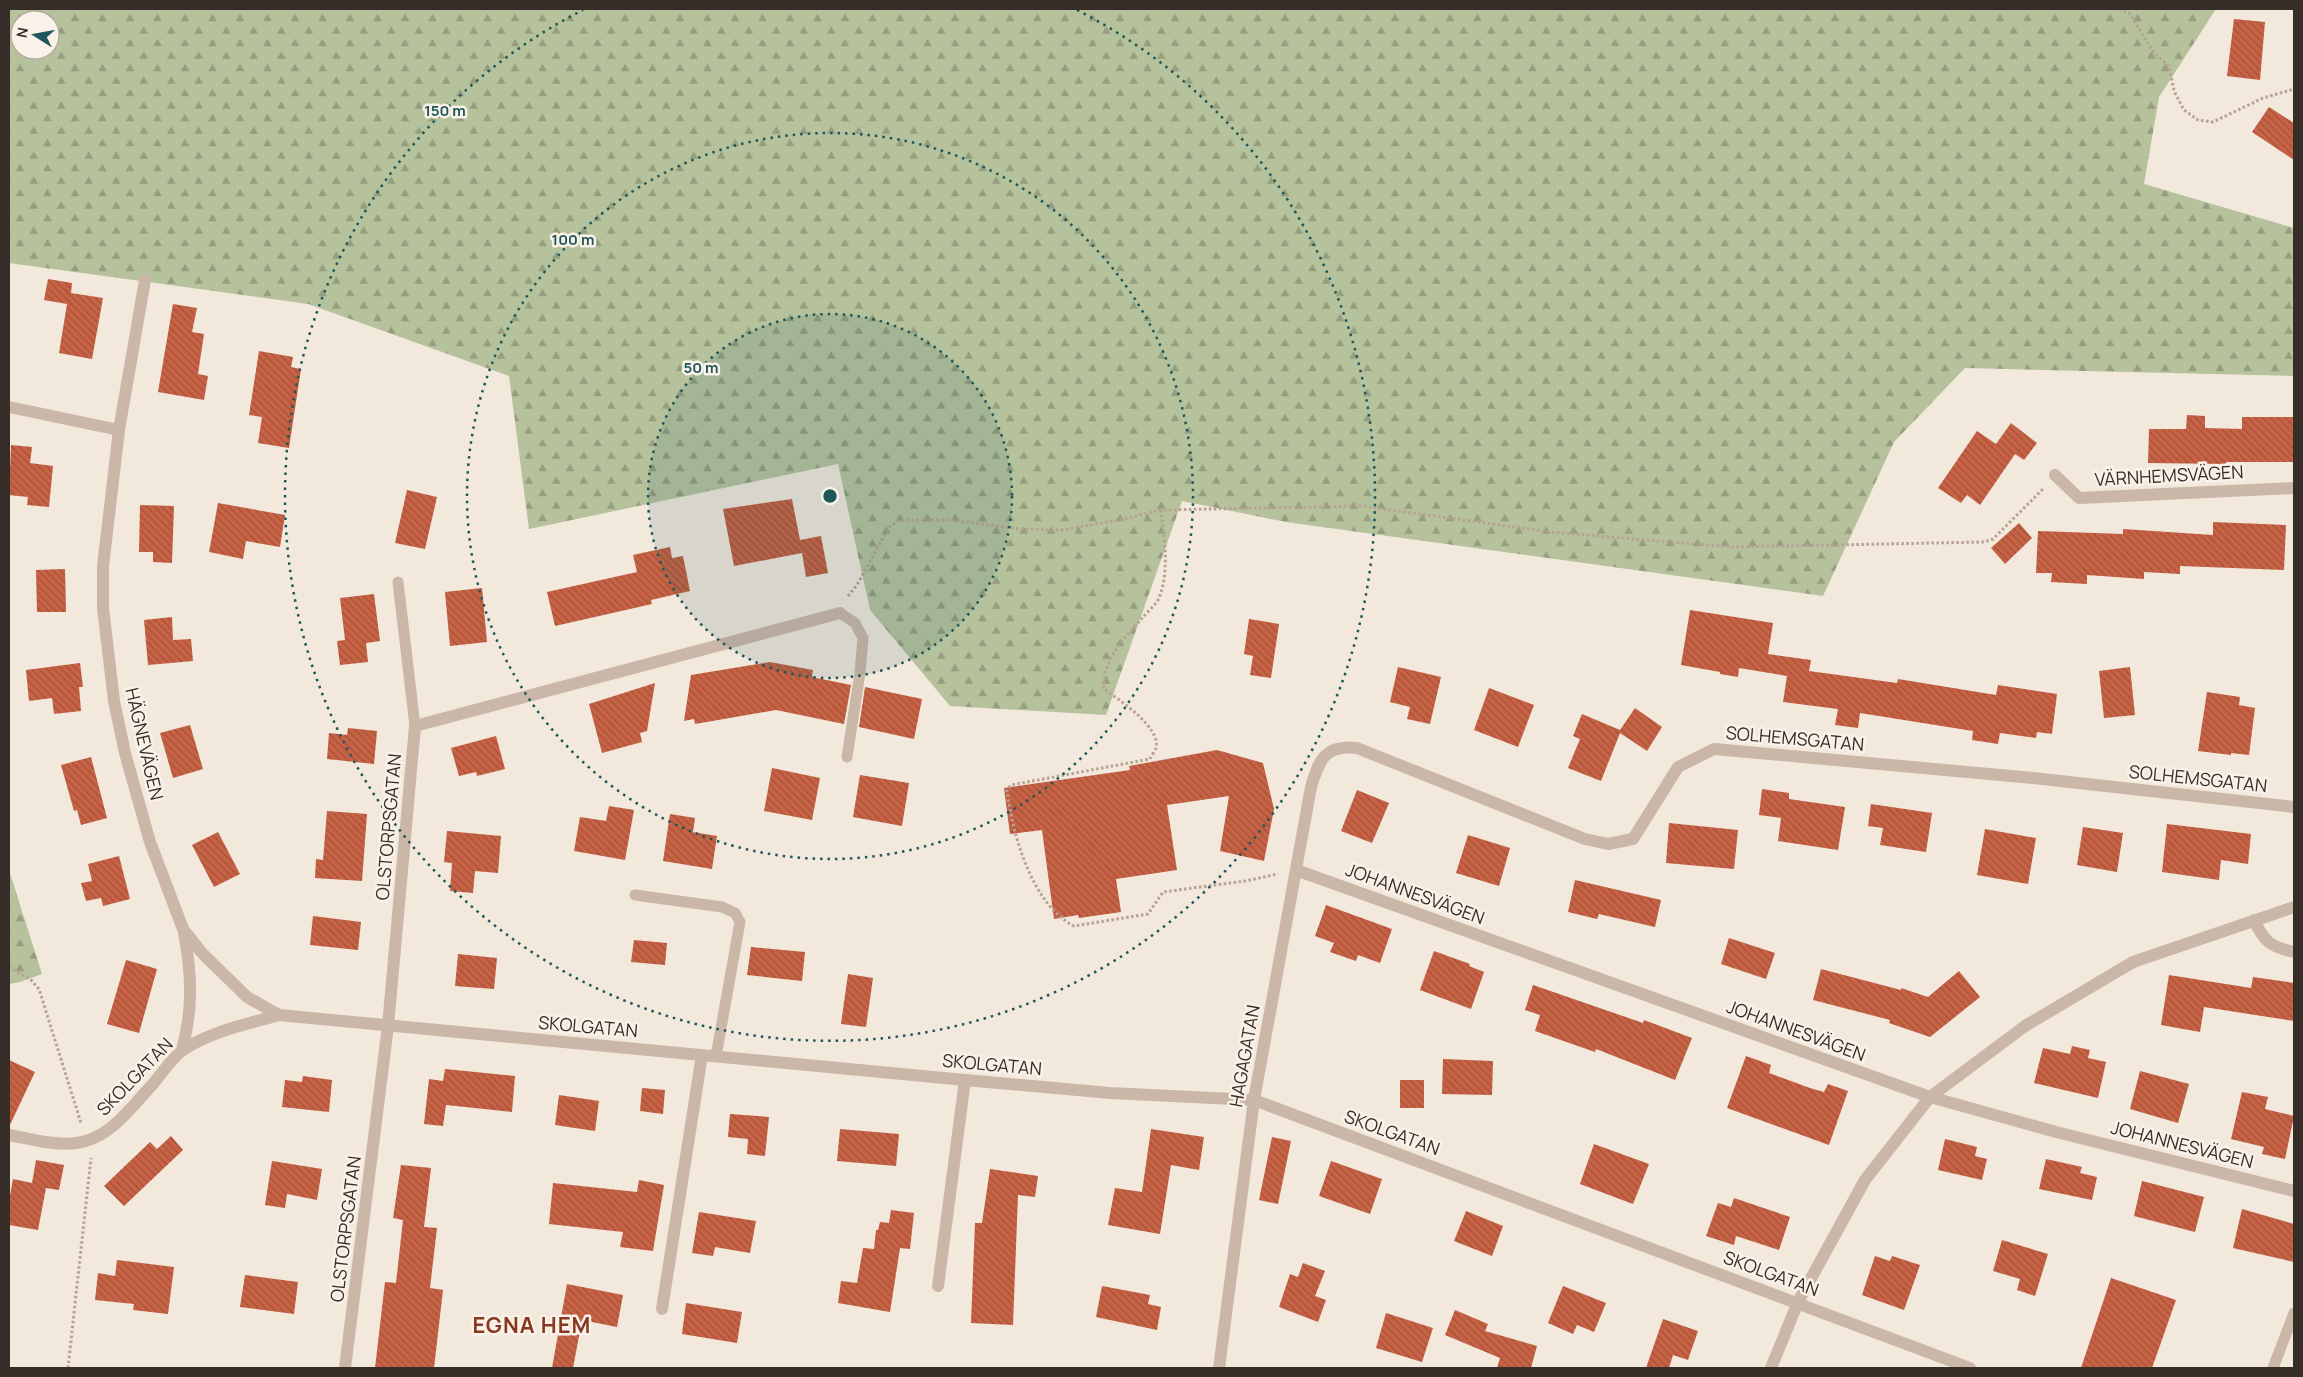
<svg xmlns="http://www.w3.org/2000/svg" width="2303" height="1377" font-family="Manrope,sans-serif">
<defs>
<pattern id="forest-firs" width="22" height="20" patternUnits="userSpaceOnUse" patternTransform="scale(1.25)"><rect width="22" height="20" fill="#b6c29c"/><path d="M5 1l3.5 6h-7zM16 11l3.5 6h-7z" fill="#959e7f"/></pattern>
<pattern id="building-back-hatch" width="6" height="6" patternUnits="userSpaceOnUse" patternTransform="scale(1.25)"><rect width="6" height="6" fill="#c86245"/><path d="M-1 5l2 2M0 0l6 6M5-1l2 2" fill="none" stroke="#a3513a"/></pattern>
</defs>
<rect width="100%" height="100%" fill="#f2e8dc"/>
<g fill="url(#forest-firs)" fill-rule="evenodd">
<path d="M 9,9 L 2216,9 L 2159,97 L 2144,184 L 2294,228 L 2294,376 L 1965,368 L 1894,442 L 1823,596 L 1286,522 L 1182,501 L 1106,715 L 950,706 L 870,610 L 838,464 L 529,529 L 509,376 L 308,304 L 9,263 ZM 20,20 L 50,20 L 50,50 L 20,50 Z"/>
<path d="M 9,870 L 42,974 L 20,982 L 9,984 Z"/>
</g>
<g fill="url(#building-back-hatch)">
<path d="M 2234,19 L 2265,22 L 2260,80 L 2227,76 Z"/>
<path d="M 2269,107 L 2294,123 L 2294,160 L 2252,132 Z"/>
<path d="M 48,279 L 72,283 L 71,293 L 103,298 L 92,359 L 59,353 L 67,304 L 44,300 Z"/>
<path d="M 173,304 L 197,308 L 192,332 L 204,334 L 198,374 L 208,376 L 204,400 L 158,392 Z"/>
<path d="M 259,351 L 293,357 L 291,367 L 301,369 L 289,448 L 258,443 L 262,417 L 249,415 Z"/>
<path d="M 2187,415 L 2205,416 L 2205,428 L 2242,429 L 2242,417 L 2294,417 L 2294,462 L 2226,462 L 2226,464 L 2148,463 L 2149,429 L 2186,429 Z"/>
<path d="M 2011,423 L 2037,443 L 2024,460 L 2015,454 L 1980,505 L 1967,495 L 1961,503 L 1938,488 L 1977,431 L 1996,444 Z"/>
<path d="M 11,445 L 32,447 L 30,463 L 53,466 L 49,507 L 27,505 L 28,497 L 9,495 Z"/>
<path d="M 407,490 L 437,497 L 425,549 L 395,543 Z"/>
<path d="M 792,499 L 800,540 L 821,536 L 828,573 L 806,577 L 802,553 L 734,566 L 723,509 Z"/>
<path d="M 218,503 L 285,515 L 280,547 L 246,541 L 243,559 L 209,552 Z"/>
<path d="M 140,505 L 174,506 L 172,563 L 153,562 L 153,552 L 139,552 Z"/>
<path d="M 2213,522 L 2286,525 L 2284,570 L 2180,566 L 2180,574 L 2144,572 L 2144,579 L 2087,575 L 2087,584 L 2051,582 L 2052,573 L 2036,573 L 2038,531 L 2123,534 L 2123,529 L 2213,535 Z"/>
<path d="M 2019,523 L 2032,538 L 2005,564 L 1991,548 Z"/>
<path d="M 670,547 L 672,558 L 683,556 L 690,591 L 651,600 L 652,604 L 555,626 L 547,592 L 637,572 L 633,555 Z"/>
<path d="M 65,569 L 66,612 L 37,612 L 36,570 Z"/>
<path d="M 482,588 L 487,642 L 450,646 L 445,592 Z"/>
<path d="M 374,594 L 380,641 L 366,643 L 368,662 L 340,665 L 337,641 L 345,640 L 340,598 Z"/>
<path d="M 1690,610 L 1773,623 L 1768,654 L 1811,660 L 1809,671 L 1897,683 L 1898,679 L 1996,695 L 1998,685 L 2057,694 L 2052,734 L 2037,732 L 2036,738 L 2000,733 L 1998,744 L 1972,740 L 1973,731 L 1860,713 L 1858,728 L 1835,725 L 1838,709 L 1783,702 L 1787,676 L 1739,668 L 1738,677 L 1720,674 L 1720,672 L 1681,665 Z"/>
<path d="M 172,617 L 173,640 L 191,639 L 193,661 L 148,665 L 144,620 Z"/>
<path d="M 1249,619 L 1279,624 L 1271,678 L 1250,675 L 1253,656 L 1244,654 Z"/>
<path d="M 770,662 L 813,670 L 812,677 L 851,685 L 844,724 L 776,710 L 695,724 L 694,719 L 684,721 L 691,675 Z"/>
<path d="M 80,663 L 83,687 L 79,687 L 81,711 L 54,714 L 52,698 L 29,701 L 26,670 Z"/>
<path d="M 1398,667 L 1441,677 L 1430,724 L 1407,719 L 1410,707 L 1390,702 Z"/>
<path d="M 2130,667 L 2135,715 L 2104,718 L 2099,671 Z"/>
<path d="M 655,683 L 647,731 L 640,733 L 642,742 L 602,753 L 589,704 Z"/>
<path d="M 865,687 L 922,699 L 914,739 L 859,727 Z"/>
<path d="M 1489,688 L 1534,705 L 1518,747 L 1474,730 Z"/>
<path d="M 2207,692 L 2240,697 L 2239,705 L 2255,708 L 2249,755 L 2231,753 L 2231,755 L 2198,751 Z"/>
<path d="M 1635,708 L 1662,727 L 1647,751 L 1620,733 L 1601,781 L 1568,768 L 1580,739 L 1573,736 L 1582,714 L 1620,730 Z"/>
<path d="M 190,725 L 203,769 L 173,778 L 160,733 Z"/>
<path d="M 348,728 L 377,731 L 374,764 L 327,759 L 329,733 L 347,735 Z"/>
<path d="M 496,736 L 505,769 L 477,776 L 476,772 L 459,776 L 451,748 Z"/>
<path d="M 1217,750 L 1263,763 L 1274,809 L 1264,861 L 1220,851 L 1229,796 L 1167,805 L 1177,870 L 1116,879 L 1121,912 L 1079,918 L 1078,915 L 1054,919 L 1042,830 L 1010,834 L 1004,788 L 1130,770 L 1129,766 Z"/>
<path d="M 91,757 L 107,818 L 81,825 L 77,810 L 74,811 L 61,765 Z"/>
<path d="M 772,768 L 820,778 L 812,820 L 764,811 Z"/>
<path d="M 860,775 L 909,783 L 902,826 L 853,817 Z"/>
<path d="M 1762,789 L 1789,793 L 1789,799 L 1845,807 L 1838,850 L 1778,841 L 1781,818 L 1759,815 Z"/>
<path d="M 1357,790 L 1389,803 L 1372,843 L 1341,831 Z"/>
<path d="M 1871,804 L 1932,813 L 1926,852 L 1880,845 L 1883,828 L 1868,826 Z"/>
<path d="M 609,806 L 634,810 L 625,860 L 574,851 L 580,817 L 606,821 Z"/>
<path d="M 327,811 L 367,814 L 362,881 L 315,878 L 316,859 L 323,860 Z"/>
<path d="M 670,814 L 695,818 L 693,832 L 717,836 L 712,869 L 663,861 Z"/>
<path d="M 1669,823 L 1738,830 L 1734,869 L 1666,863 Z"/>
<path d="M 2167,824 L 2251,834 L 2248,864 L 2221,860 L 2219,880 L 2162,872 Z"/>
<path d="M 2083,827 L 2123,833 L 2117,872 L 2077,865 Z"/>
<path d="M 1985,829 L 2036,838 L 2028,884 L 1977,875 Z"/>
<path d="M 447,831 L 501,836 L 498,873 L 475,871 L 473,893 L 450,891 L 452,863 L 444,862 Z"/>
<path d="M 218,832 L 240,874 L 214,887 L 192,845 Z"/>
<path d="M 1468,835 L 1510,848 L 1499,886 L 1456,873 Z"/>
<path d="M 119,856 L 130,899 L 103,906 L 101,898 L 86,901 L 81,883 L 92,881 L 88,864 Z"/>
<path d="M 1575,880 L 1661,900 L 1655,927 L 1599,914 L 1597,919 L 1568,912 Z"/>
<path d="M 1326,905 L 1392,929 L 1380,963 L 1358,955 L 1356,961 L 1330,952 L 1334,943 L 1315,936 Z"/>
<path d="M 313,916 L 361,922 L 358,950 L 310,945 Z"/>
<path d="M 1729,938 L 1775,953 L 1766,979 L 1721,964 Z"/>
<path d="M 634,940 L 667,943 L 665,965 L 631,962 Z"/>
<path d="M 751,947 L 805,952 L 802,981 L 747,975 Z"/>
<path d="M 1434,951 L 1470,964 L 1469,966 L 1484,972 L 1471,1009 L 1420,990 Z"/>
<path d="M 458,954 L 497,958 L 494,989 L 455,986 Z"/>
<path d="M 126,960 L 157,969 L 139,1033 L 107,1024 Z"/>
<path d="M 1821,969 L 1901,990 L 1901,988 L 1928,997 L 1959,971 L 1980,997 L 1930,1037 L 1889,1023 L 1890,1020 L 1813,1000 Z"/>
<path d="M 848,974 L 873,978 L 866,1027 L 841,1024 Z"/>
<path d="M 2169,975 L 2251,988 L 2253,977 L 2294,983 L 2294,1021 L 2204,1007 L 2200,1032 L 2161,1025 Z"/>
<path d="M 1533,985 L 1643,1023 L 1644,1020 L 1692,1038 L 1675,1080 L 1596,1049 L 1595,1052 L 1535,1031 L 1540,1015 L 1525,1010 Z"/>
<path d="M 2072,1046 L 2090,1050 L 2088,1058 L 2106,1062 L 2098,1098 L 2034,1083 L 2043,1048 L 2070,1054 Z"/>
<path d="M 1746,1056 L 1771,1065 L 1769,1073 L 1810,1088 L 1824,1092 L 1828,1084 L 1848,1091 L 1829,1145 L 1727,1108 Z"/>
<path d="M 1443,1059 L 1493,1061 L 1492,1095 L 1442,1094 Z"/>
<path d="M 9,1060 L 35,1072 L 9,1127 Z"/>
<path d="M 445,1069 L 515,1076 L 512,1112 L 446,1105 L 443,1126 L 424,1124 L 429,1079 L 443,1081 Z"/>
<path d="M 2140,1071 L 2189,1084 L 2178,1123 L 2130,1109 Z"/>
<path d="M 303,1076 L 332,1080 L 329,1112 L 282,1107 L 285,1080 L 302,1082 Z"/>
<rect x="1400" y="1080" width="24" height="28"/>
<path d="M 642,1088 L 665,1090 L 663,1114 L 640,1111 Z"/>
<path d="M 2242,1092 L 2268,1097 L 2265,1109 L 2294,1116 L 2285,1159 L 2262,1154 L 2264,1147 L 2231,1139 Z"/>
<path d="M 559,1095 L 599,1101 L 595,1131 L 555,1125 Z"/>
<path d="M 730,1114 L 769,1117 L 765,1156 L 747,1154 L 748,1139 L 728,1137 Z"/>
<path d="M 840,1129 L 899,1134 L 896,1166 L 837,1161 Z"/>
<path d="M 1151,1129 L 1204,1137 L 1199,1170 L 1171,1165 L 1160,1234 L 1108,1225 L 1115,1188 L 1142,1192 Z"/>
<path d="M 171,1136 L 183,1150 L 124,1206 L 104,1186 L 150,1142 L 157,1149 Z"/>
<path d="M 1272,1137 L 1291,1141 L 1278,1204 L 1259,1200 Z"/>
<path d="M 1945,1139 L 1977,1147 L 1975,1156 L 1987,1159 L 1982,1180 L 1938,1170 Z"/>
<path d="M 1594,1144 L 1649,1164 L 1633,1204 L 1580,1184 Z"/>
<path d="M 2046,1159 L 2082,1167 L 2080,1173 L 2097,1177 L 2092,1200 L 2039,1189 Z"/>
<path d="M 36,1160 L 64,1165 L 59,1190 L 46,1188 L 38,1230 L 9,1225 L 9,1201 L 13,1179 L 32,1183 Z"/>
<path d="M 272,1161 L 322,1169 L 317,1200 L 287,1194 L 285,1208 L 265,1205 Z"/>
<path d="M 1331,1161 L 1382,1179 L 1370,1214 L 1319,1196 Z"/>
<path d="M 401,1165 L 431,1168 L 424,1227 L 437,1228 L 430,1288 L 443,1290 L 434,1368 L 375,1368 L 385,1282 L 396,1283 L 403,1220 L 393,1218 Z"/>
<path d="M 990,1169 L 1038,1176 L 1035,1197 L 1018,1195 L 1013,1325 L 971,1323 L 975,1223 L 982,1223 Z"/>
<path d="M 639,1180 L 664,1185 L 653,1251 L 620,1247 L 623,1232 L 549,1224 L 553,1183 L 637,1192 Z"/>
<path d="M 2142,1181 L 2204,1197 L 2195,1232 L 2134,1216 Z"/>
<path d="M 1734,1198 L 1790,1217 L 1779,1250 L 1736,1236 L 1734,1245 L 1706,1236 L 1718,1203 L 1731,1207 Z"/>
<path d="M 2242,1209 L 2294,1224 L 2294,1262 L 2233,1248 Z"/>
<path d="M 891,1210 L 914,1213 L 910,1249 L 900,1248 L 890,1312 L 838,1303 L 841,1281 L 857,1283 L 863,1248 L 874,1249 L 876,1230 L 878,1230 L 880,1222 L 889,1223 Z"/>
<path d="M 1466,1211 L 1503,1226 L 1492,1256 L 1454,1241 Z"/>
<path d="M 699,1212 L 756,1221 L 750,1253 L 715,1247 L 713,1256 L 692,1253 Z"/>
<path d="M 2002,1240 L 2048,1254 L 2035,1296 L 2017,1290 L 2020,1279 L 1993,1271 Z"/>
<path d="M 1875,1256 L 1890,1261 L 1892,1256 L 1920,1265 L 1904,1310 L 1862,1295 Z"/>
<path d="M 117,1260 L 174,1267 L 168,1314 L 133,1310 L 134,1304 L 95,1300 L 98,1273 L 115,1276 Z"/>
<path d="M 1303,1263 L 1325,1271 L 1315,1296 L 1326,1300 L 1318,1322 L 1279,1307 L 1290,1274 L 1298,1277 Z"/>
<path d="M 245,1275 L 298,1282 L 294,1314 L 240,1307 Z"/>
<path d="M 2111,1278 L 2176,1300 L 2152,1368 L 2081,1368 Z"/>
<path d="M 567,1284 L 623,1295 L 617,1327 L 582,1320 L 573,1368 L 552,1368 Z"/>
<path d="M 1102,1286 L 1150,1295 L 1148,1304 L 1161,1307 L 1157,1330 L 1096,1317 Z"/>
<path d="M 1563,1286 L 1606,1303 L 1594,1332 L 1577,1325 L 1573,1334 L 1548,1323 Z"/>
<path d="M 686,1303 L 742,1312 L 737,1343 L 682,1334 Z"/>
<path d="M 1455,1310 L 1488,1324 L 1485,1331 L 1537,1346 L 1531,1368 L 1497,1368 L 1500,1358 L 1445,1335 Z"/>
<path d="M 1386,1313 L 1433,1328 L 1422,1362 L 1376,1348 Z"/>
<path d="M 1663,1319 L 1698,1331 L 1688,1360 L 1673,1355 L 1669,1368 L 1646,1368 Z"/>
</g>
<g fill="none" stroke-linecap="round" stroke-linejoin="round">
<g stroke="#b7a192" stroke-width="3" stroke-dasharray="2.5 2.5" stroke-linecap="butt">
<path d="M 2119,9 L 2130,14 L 2154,53 L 2169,66 L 2174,91 L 2184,110 L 2198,120 L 2213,122 L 2263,98 L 2294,89"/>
<path d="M 1161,510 C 1164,538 1170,571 1159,598 C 1156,605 1148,611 1144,616 C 1127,635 1101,661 1104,689 C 1119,700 1161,727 1156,748 C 1155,751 1151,756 1150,759 L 1011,785 L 1007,790 C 1012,833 1032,905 1074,926 L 1148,914 L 1163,892 L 1245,881 L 1278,874"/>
<path d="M 848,596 L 857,585 L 889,527 L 900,520 L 952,520 L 1020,529 L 1061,530 L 1119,520 L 1161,510 L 1362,506 L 1550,532 L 1732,547 L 1984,542 L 1993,539 L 2043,489"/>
<path d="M 9,967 L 30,979 L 39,989 L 81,1123"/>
<path d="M 68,1368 L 91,1158"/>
</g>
<g stroke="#cbb7a8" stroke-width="11">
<path d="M 398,582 L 415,726"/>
<path d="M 840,613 L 855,623 L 863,638 L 860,673 L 847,757"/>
<path d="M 635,895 L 722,907 L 735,913 L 740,922 L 716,1056"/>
<path d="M 2273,1368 L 2294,1313"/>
</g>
<g stroke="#cbb7a8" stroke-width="12">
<path d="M 9,407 L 119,430 L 103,566 L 103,608 L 114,701 L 125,753 L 150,842 L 183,929 L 202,953 L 247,997 L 279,1015"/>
<path d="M 119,430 L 145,280"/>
<path d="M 2055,475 L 2079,498 L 2294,488"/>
<path d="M 1296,870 L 1930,1097 L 2056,1132 L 2294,1191"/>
<path d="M 2254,920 C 2264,942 2271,947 2294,952"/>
<path d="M 182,1050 C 193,1009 192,975 184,933"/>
<path d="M 9,1135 C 30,1139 55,1146 77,1143 C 111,1138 131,1107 153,1084 C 162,1073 172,1058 183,1050 C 211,1031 248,1024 279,1015 L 965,1080 L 1110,1093 L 1254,1100 L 1970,1368"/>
<path d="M 938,1286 L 965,1080"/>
<path d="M 662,1309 L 702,1055"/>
<path d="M 345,1368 L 388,1026 L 415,726 L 840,613"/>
<path d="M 1219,1368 L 1254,1100 L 1311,787 C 1319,760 1325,744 1357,748 L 1585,839 L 1608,844 L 1633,839 L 1678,767 L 1714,749 L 2033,778 L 2294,807"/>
</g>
<path stroke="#cbb7a8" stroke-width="12" d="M 1771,1368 L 1798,1302 L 1865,1180 L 1930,1097 L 2025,1026 L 2133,962 L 2294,907"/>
</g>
<circle cx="830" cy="496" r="182" fill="#1d575a" fill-opacity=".12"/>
<g fill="none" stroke="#1d575a" stroke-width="2.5" stroke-dasharray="2.5 5">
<circle cx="830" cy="496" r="182"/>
<circle cx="830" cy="496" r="363"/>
<path d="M1077 10A545 545 0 1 1 583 10"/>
</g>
<g text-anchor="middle" stroke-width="5" stroke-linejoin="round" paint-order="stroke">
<g font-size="18" fill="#372d28" stroke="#faf2e9">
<text transform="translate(2169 476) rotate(-3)" y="6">VÄRNHEMSVÄGEN</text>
<text transform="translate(1795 739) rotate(5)" y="6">SOLHEMSGATAN</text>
<text transform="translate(144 744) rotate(77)" y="6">HÄGNEVÄGEN</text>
<text transform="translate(2198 779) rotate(6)" y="6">SOLHEMSGATAN</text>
<text transform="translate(389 827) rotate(-85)" y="6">OLSTORPSGATAN</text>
<text transform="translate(1415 894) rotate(20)" y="6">JOHANNESVÄGEN</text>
<text transform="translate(588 1027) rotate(5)" y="6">SKOLGATAN</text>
<text transform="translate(1796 1031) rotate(20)" y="6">JOHANNESVÄGEN</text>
<text transform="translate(1245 1056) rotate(-80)" y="6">HAGAGATAN</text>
<text transform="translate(992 1065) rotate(5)" y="6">SKOLGATAN</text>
<text transform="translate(135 1077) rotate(-46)" y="6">SKOLGATAN</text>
<text transform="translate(1392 1133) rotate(20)" y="6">SKOLGATAN</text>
<text transform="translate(2182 1145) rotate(14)" y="6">JOHANNESVÄGEN</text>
<text transform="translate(346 1229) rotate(-83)" y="6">OLSTORPSGATAN</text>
<text transform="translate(1771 1274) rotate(20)" y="6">SKOLGATAN</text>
</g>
<g font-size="22" font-weight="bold" letter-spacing="1" fill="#883720" stroke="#faf2e9">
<text x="532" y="1333">EGNA HEM</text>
</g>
</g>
<circle cx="830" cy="496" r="8" fill="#1d575a" stroke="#faf2e9" stroke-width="2.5"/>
<g font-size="15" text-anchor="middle" font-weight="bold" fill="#1d575a" stroke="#faf2e9" stroke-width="5" stroke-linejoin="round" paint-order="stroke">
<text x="445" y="116">150 m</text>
<text x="573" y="245">100 m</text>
<text x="701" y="373">50 m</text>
</g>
<rect width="2303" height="1377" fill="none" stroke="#372d28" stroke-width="20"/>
<g transform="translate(35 35) rotate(281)"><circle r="24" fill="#faf2e9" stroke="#aca39c"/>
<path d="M0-4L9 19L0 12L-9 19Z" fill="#1d575a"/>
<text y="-8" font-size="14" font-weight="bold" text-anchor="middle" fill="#372d28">N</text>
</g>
</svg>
